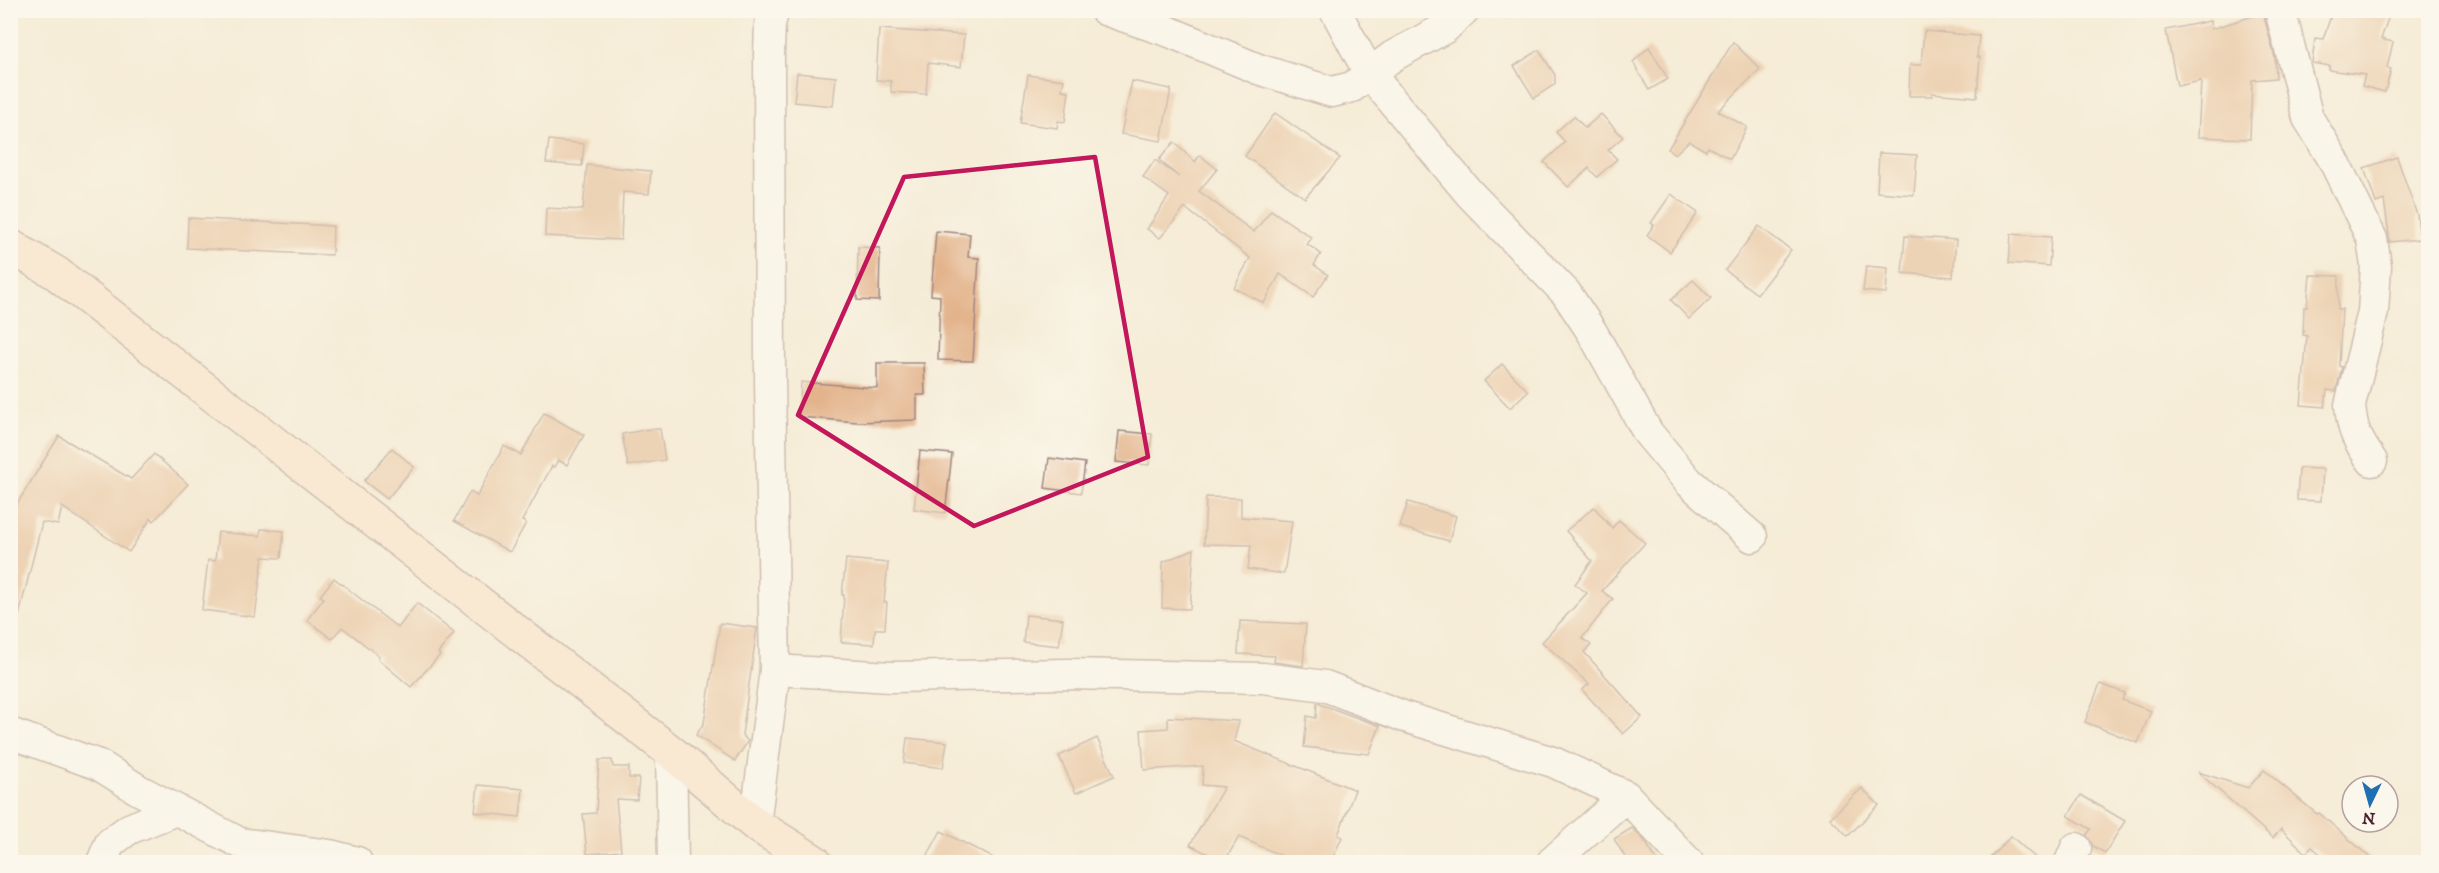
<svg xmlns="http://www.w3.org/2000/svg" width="2439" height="873" font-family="'IM FELL DW Pica',serif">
<rect width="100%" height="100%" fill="#fbf7ec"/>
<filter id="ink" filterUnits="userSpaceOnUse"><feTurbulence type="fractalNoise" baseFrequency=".0167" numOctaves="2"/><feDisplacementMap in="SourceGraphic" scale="12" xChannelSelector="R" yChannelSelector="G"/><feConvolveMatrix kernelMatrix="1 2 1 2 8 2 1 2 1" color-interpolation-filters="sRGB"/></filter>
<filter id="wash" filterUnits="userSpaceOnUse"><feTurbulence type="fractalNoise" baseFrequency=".008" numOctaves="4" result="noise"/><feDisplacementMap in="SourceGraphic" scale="24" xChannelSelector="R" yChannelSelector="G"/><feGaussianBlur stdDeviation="1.35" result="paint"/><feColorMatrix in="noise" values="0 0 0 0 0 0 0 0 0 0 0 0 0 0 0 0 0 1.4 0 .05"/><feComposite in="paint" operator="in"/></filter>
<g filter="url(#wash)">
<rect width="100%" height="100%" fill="#f5ecd7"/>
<g id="blocks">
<g fill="#e3b48c">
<path d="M 2333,10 L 2391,10 L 2381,39 L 2393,42 L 2387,68 L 2391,69 L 2385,92 L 2362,86 L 2365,75 L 2329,70 L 2329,66 L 2312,63 L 2315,38 L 2323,39 Z"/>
<path d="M 2263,13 L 2275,58 L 2276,78 L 2252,80 L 2250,139 L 2198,137 L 2201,81 L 2177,86 L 2166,30 L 2210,21 L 2211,29 Z"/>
<path d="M 879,29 L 964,35 L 961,67 L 928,63 L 926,94 L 891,92 L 891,81 L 876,80 Z"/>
<path d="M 1924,31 L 1979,36 L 1977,57 L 1980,57 L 1977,97 L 1932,93 L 1932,96 L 1909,96 L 1910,65 L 1921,65 Z"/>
<path d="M 1733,42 L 1760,69 L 1718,111 L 1747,127 L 1730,159 L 1708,147 L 1706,151 L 1689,141 L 1675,154 L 1668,149 Z"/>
<path d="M 1649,47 L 1668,79 L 1649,90 L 1633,62 Z"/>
<path d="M 1539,50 L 1555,75 L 1555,84 L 1534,98 L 1514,66 Z"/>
<path d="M 797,73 L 836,77 L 833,106 L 794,102 Z"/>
<path d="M 1028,75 L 1064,80 L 1062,90 L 1069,91 L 1065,122 L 1058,121 L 1057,128 L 1020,123 Z"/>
<path d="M 1132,81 L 1171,89 L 1161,141 L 1121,134 Z"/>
<path d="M 1275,113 L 1340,158 L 1305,198 L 1245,156 Z"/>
<path d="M 1601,114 L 1623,137 L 1608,150 L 1617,159 L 1597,177 L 1589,168 L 1568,187 L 1544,162 L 1565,142 L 1556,132 L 1574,116 L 1585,128 Z"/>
<path d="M 549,140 L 584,144 L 582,166 L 546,163 Z"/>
<path d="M 1174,142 L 1195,162 L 1200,155 L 1217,169 L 1199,191 L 1254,232 L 1271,210 L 1312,238 L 1307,244 L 1321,254 L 1314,265 L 1328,275 L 1313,297 L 1280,274 L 1264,303 L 1234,288 L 1250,258 L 1185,208 L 1160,238 L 1147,229 L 1169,196 L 1143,177 L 1155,160 L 1179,177 L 1159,160 Z"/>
<path d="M 1879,153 L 1917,155 L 1914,195 L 1877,192 Z"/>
<path d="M 2397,157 L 2417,215 L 2420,239 L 2390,242 L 2384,200 L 2376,203 L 2364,168 Z"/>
<path d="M 587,165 L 651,171 L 649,194 L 623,192 L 621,240 L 545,236 L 546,208 L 583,210 Z"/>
<path d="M 1671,194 L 1698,213 L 1670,252 L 1647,235 L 1654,225 L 1651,223 Z"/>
<path d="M 188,218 L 333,226 L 332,255 L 187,248 Z"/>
<path d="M 1759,226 L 1791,250 L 1757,294 L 1725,270 Z"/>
<path d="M 936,231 L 970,234 L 968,257 L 979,258 L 973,361 L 938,360 L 940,296 L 931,295 Z"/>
<path d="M 2011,234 L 2051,237 L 2049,266 L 2009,263 Z"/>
<path d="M 1905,236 L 1956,240 L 1953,277 L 1902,273 Z"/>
<path d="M 858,247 L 880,248 L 879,301 L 857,300 Z"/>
<path d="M 1866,266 L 1888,268 L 1886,293 L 1863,291 Z"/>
<path d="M 2310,275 L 2339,276 L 2338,309 L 2342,309 L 2339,366 L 2342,367 L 2336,391 L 2327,390 L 2325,407 L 2301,405 L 2307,336 L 2303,335 L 2304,307 L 2307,307 Z"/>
<path d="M 1693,280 L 1711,298 L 1689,319 L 1671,300 Z"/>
<path d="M 877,363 L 924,363 L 925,395 L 917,395 L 917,420 L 857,422 L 799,417 L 801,382 L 877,388 Z"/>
<path d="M 1502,364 L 1528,391 L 1510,408 L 1484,381 Z"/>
<path d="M 544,413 L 584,435 L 567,465 L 558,460 L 554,467 L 552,466 L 522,521 L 526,523 L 510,552 L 454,521 L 470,492 L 477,496 L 504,446 L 521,455 Z"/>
<path d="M 650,429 L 660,429 L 665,460 L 628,466 L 622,434 Z"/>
<path d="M 1119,431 L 1152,434 L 1149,465 L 1116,462 Z"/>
<path d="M 59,436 L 131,479 L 154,454 L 188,484 L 154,521 L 151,518 L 129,552 L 62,507 L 58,525 L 42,522 L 19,615 L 10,613 L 10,515 Z"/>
<path d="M 392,448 L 414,467 L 387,499 L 364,481 Z"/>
<path d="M 920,451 L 952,454 L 945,513 L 914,509 Z"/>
<path d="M 1049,458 L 1085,463 L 1081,493 L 1045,488 Z"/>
<path d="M 2299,468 L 2323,469 L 2321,501 L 2297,500 Z"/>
<path d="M 1206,497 L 1241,498 L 1241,517 L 1292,521 L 1284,574 L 1248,569 L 1251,545 L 1204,544 Z"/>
<path d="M 1408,502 L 1456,516 L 1449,541 L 1400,527 Z"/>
<path d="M 1594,507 L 1612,528 L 1619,520 L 1645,543 L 1602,591 L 1613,599 L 1582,638 L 1591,645 L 1584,652 L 1642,717 L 1623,734 L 1582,690 L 1589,684 L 1542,642 L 1587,593 L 1575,584 L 1592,561 L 1566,531 Z"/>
<path d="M 261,529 L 284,531 L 281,558 L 263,557 L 255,617 L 202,610 L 208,560 L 215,561 L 218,532 L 260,536 Z"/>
<path d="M 1194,549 L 1190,609 L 1162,608 L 1163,562 Z"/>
<path d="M 846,559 L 888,563 L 884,602 L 887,602 L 885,629 L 875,629 L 874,644 L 841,642 L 844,595 L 842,595 Z"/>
<path d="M 334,578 L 398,628 L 417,603 L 454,633 L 438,653 L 440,655 L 411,687 L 378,659 L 379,656 L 342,627 L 332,639 L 307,620 L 324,598 L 320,596 Z"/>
<path d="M 1026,615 L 1063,619 L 1059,646 L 1023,642 Z"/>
<path d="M 1240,621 L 1306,624 L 1303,666 L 1274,662 L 1275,656 L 1238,654 Z"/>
<path d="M 720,623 L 757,628 L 742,735 L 748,741 L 735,761 L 696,735 L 704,723 Z"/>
<path d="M 2100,684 L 2125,693 L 2122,700 L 2151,711 L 2138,743 L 2085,722 Z"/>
<path d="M 1317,703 L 1380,726 L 1369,754 L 1304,747 L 1307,716 L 1316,718 Z"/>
<path d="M 1168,717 L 1239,721 L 1234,741 L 1355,790 L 1338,835 L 1342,837 L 1331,862 L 1296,862 L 1239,837 L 1224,862 L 1190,845 L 1224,787 L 1202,785 L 1203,766 L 1144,770 L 1141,730 L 1168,728 Z"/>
<path d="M 907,738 L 947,742 L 943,768 L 904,763 Z"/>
<path d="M 1097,738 L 1114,776 L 1076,793 L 1059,756 Z"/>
<path d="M 599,760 L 612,760 L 613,767 L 629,767 L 629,778 L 639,778 L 637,800 L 616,799 L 621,851 L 587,854 L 583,814 L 596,813 Z"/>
<path d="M 2264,770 L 2317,814 L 2319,813 L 2375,862 L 2330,862 L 2312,847 L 2306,853 L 2281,829 L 2273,838 L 2198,772 L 2248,788 Z"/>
<path d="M 478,785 L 523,789 L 520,817 L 475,812 Z"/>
<path d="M 1862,788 L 1879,805 L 1848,836 L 1830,818 Z"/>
<path d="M 2081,795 L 2125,821 L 2105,853 L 2093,846 L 2087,835 L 2091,829 L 2068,816 Z"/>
<path d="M 1632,828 L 1644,840 L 1658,862 L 1628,862 L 1614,839 Z"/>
<path d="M 941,831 L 1001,862 L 924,862 Z"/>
<path d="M 2011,836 L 2040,862 L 1986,862 Z"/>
</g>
</g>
</g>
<g filter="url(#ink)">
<use href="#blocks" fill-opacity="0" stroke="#a08681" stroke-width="1.5"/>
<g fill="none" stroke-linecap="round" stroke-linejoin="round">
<g stroke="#a08681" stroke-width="33">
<g id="street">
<path d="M 1105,10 L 1170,32 L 1258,69 L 1332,92 L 1352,87 L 1393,56 L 1445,28 L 1464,10"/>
<path d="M 1335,10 L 1369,73 L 1469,193 L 1566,293 L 1592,332 L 1648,433 L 1689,482 L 1752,537"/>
<path d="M 2280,10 L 2308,118 L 2333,159 L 2372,239 L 2376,266 L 2373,312 L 2350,405 C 2352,431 2358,441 2372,461"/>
<path d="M 775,670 L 891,677 L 1068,674 L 1263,678 L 1325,686 L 1405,717 L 1553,762 L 1626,796 L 1688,862"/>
<path d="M 10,733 L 99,765 L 139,790 L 240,843 L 330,855 L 357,862"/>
<path d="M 671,752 L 673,862"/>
<path d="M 755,824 L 775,670 L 770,379 L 769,54 L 770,24 L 774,10"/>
<path d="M 102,862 L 110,843 L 129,829 L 176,810"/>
<path d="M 1552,862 L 1626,796"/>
<path d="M 2070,862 L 2076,848"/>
</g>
</g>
<g stroke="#a08681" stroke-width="36">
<path id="secondary" d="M 10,246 L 56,273 L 671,752 L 755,824 L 815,862"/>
</g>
<use href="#street" stroke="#fff" stroke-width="30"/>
<use href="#secondary" stroke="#fce5cf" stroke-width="33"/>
</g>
</g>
<path d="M0 0H2439V873H0ZM 1095,157 L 1148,457 L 974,526 L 798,415 L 904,177 Z" fill="#f5ecd7" fill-opacity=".55" fill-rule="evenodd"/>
<path fill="none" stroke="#c2185b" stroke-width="4.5" stroke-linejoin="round" d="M 1095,157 L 1148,457 L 974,526 L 798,415 L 904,177 Z"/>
<rect width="2439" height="873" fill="none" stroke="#fbf7ec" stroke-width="36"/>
<g transform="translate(2370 804) rotate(185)"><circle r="28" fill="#fbf7ec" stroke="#b4a19f" stroke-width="1.5"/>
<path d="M0-4.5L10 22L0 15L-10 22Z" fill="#1f6fb2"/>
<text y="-9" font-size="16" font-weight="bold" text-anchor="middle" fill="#4a1f2b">N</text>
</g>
</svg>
